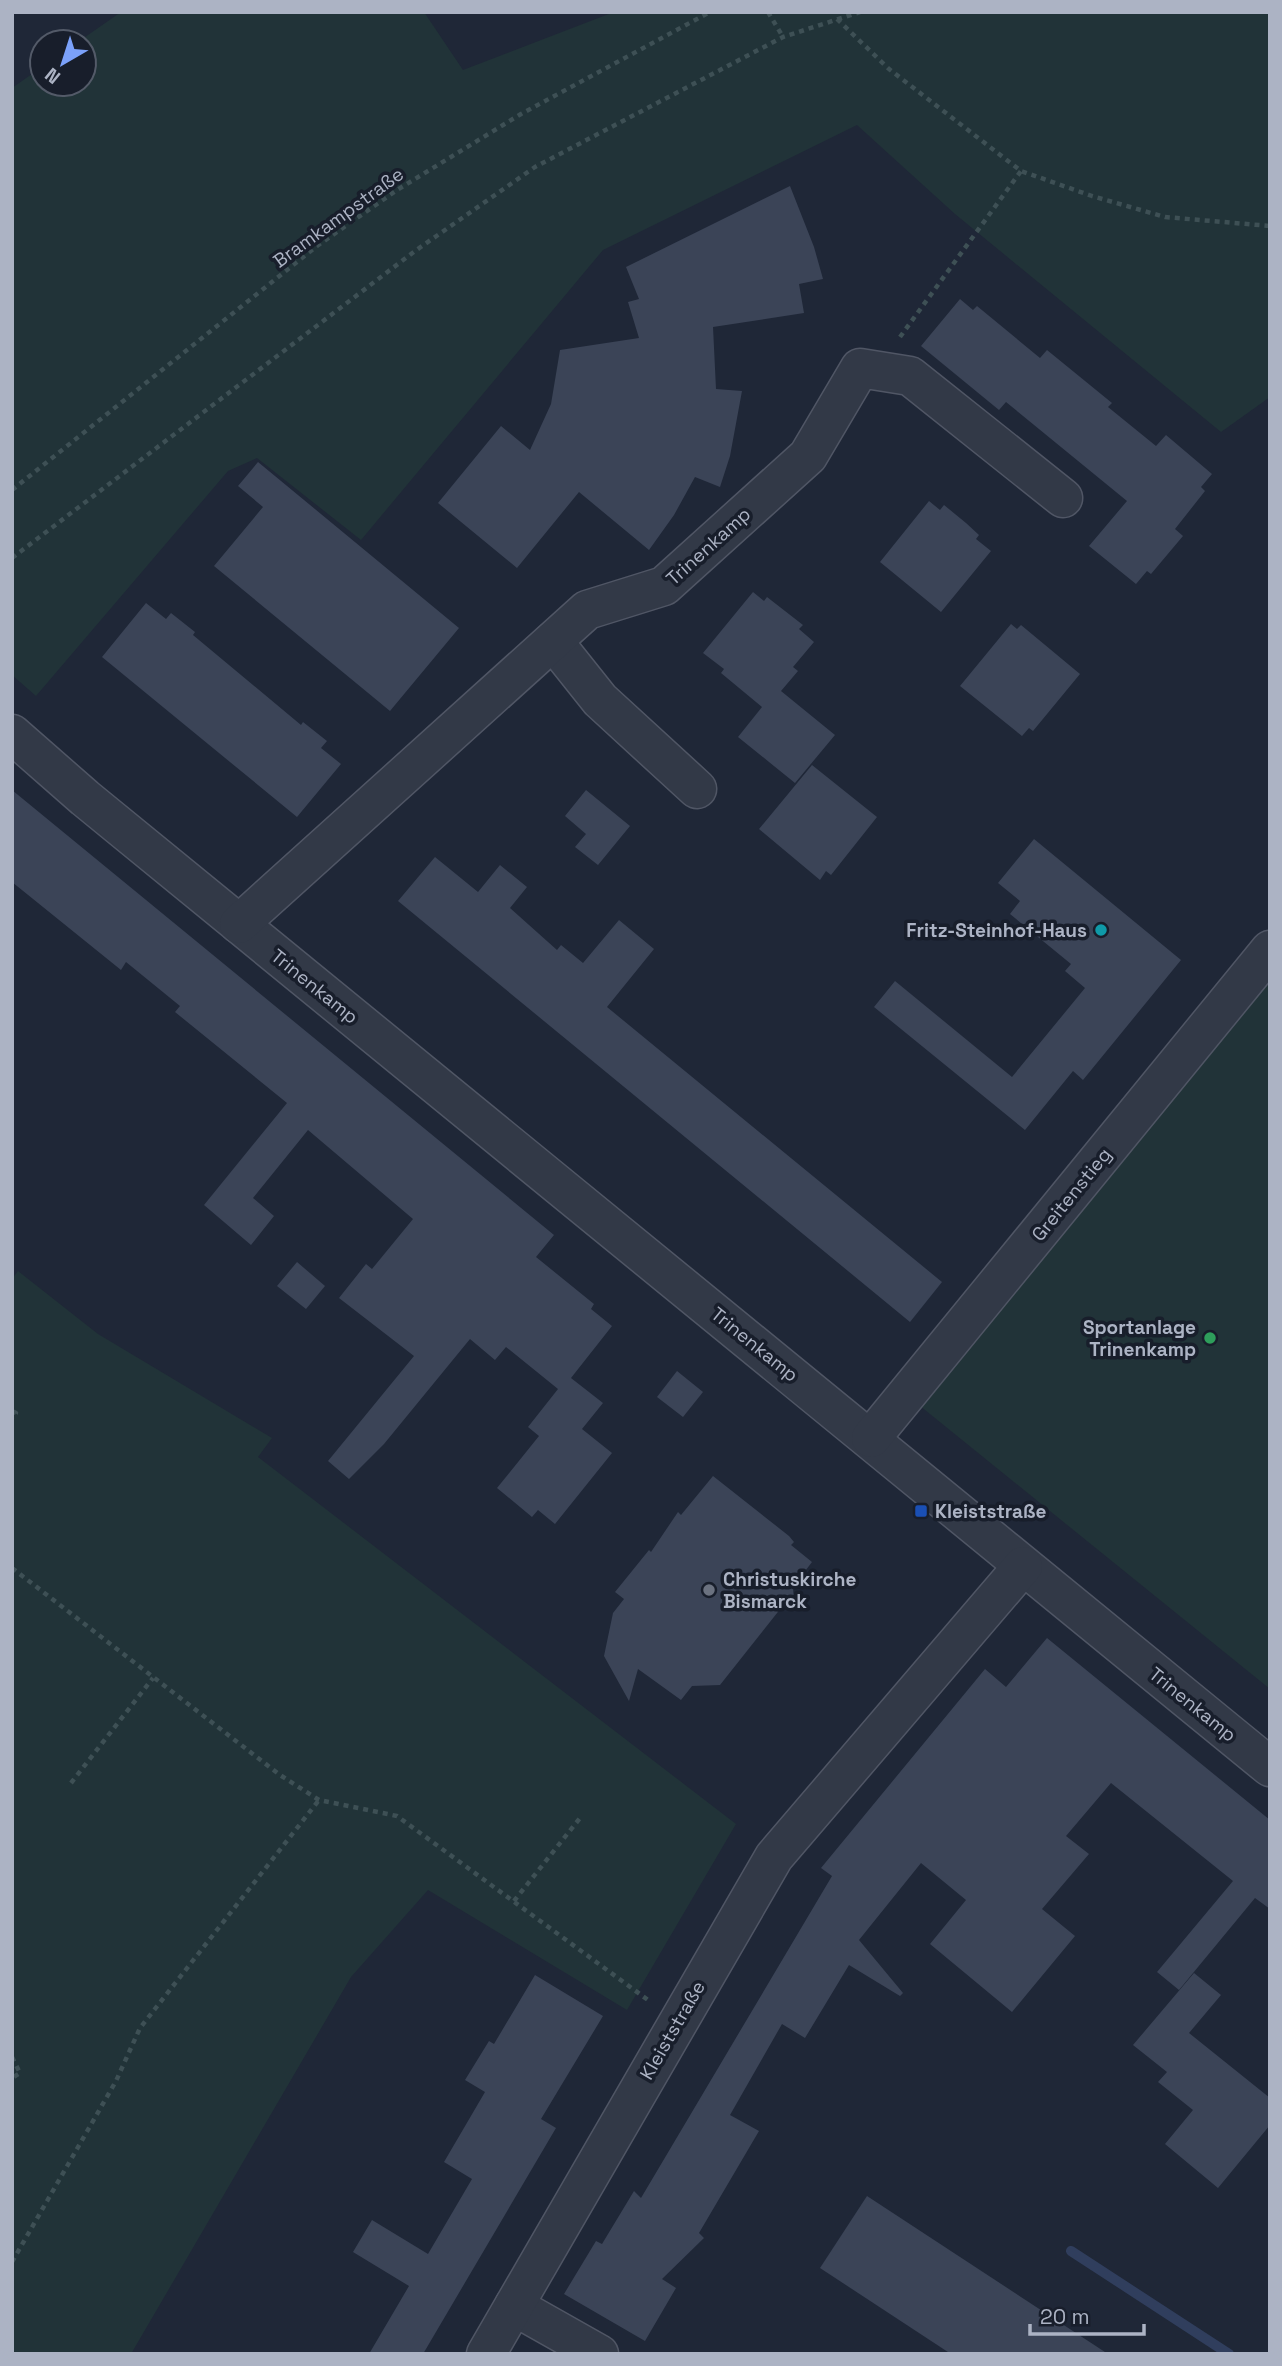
<svg xmlns="http://www.w3.org/2000/svg" width="1282" height="2366" font-family="'Space Grotesk',sans-serif">
<rect width="100%" height="100%" fill="#1f2737"/>
<g fill="#213338">
<path d="M 121,12 L 424,12 L 463,70 L 614,12 L 1270,12 L 1270,397 L 1221,432 L 955,214 L 857,125 L 603,250 L 361,540 L 257,458 L 228,471 L 36,696 L 12,675 L 12,88 L 42,67 L 42,84 L 84,84 L 84,42 L 78,42 Z"/>
<path d="M 1270,946 L 1270,1689 L 909,1397 Z"/>
<path d="M 18,1271 L 98,1334 L 272,1438 L 258,1457 L 736,1824 L 627,2010 L 428,1890 L 351,1977 L 131,2354 L 12,2354 L 12,1279 Z"/>
</g>
<g fill="none" stroke-linecap="round" stroke-linejoin="round">
<path stroke="#303e5d" stroke-width="10" d="M 1071,2251 L 1229,2354"/>
</g>
<g fill="#3b4457">
<path d="M 790,186 L 814,247 L 823,279 L 799,284 L 804,313 L 713,327 L 716,389 L 742,391 L 730,456 L 720,487 L 695,477 L 674,515 L 649,550 L 579,492 L 517,568 L 438,503 L 501,426 L 530,450 L 551,404 L 560,350 L 639,338 L 628,302 L 639,299 L 626,267 Z"/>
<path d="M 960,299 L 973,310 L 977,306 L 1040,358 L 1047,350 L 1112,403 L 1108,407 L 1156,446 L 1166,435 L 1212,474 L 1201,487 L 1205,491 L 1175,529 L 1183,536 L 1151,574 L 1147,571 L 1136,584 L 1089,546 L 1127,501 L 1006,402 L 999,410 L 921,346 Z"/>
<path d="M 258,462 L 459,628 L 390,711 L 214,566 L 263,507 L 238,486 Z"/>
<path d="M 929,501 L 940,510 L 944,505 L 966,523 L 979,535 L 976,539 L 991,551 L 941,612 L 880,562 Z"/>
<path d="M 753,592 L 764,601 L 767,597 L 803,625 L 799,629 L 814,642 L 793,667 L 798,671 L 781,691 L 835,735 L 795,783 L 738,737 L 762,707 L 721,673 L 724,669 L 703,653 Z"/>
<path d="M 146,603 L 166,619 L 171,613 L 195,632 L 193,635 L 301,725 L 303,722 L 327,741 L 321,748 L 341,764 L 297,817 L 102,657 Z"/>
<path d="M 1011,624 L 1017,629 L 1021,625 L 1080,674 L 1033,731 L 1029,728 L 1022,736 L 960,686 Z"/>
<path d="M 812,765 L 877,817 L 831,875 L 826,871 L 820,880 L 759,829 Z"/>
<path d="M 12,790 L 554,1235 L 536,1257 L 594,1304 L 591,1309 L 612,1326 L 571,1378 L 603,1403 L 582,1429 L 612,1453 L 555,1524 L 538,1510 L 532,1517 L 497,1488 L 539,1436 L 528,1427 L 558,1389 L 506,1347 L 495,1360 L 470,1339 L 384,1444 L 349,1479 L 328,1461 L 414,1356 L 339,1298 L 366,1264 L 372,1269 L 413,1219 L 308,1130 L 253,1198 L 274,1216 L 251,1245 L 204,1205 L 287,1103 L 175,1012 L 180,1006 L 126,962 L 121,970 L 12,882 Z"/>
<path d="M 586,790 L 630,826 L 598,865 L 575,847 L 586,834 L 565,816 Z"/>
<path d="M 1034,839 L 1181,960 L 1083,1080 L 1073,1071 L 1025,1130 L 874,1007 L 895,981 L 1012,1077 L 1085,988 L 1065,971 L 1071,964 L 1010,914 L 1020,901 L 998,883 Z"/>
<path d="M 435,857 L 478,892 L 500,865 L 527,887 L 510,908 L 557,950 L 561,945 L 583,963 L 619,920 L 654,949 L 607,1007 L 942,1282 L 910,1322 L 398,901 Z"/>
<path d="M 297,1262 L 325,1286 L 306,1309 L 277,1286 Z"/>
<path d="M 677,1371 L 703,1392 L 683,1417 L 657,1397 Z"/>
<path d="M 713,1476 L 789,1536 L 794,1542 L 791,1545 L 812,1562 L 793,1587 L 794,1602 L 785,1603 L 720,1685 L 692,1686 L 681,1700 L 638,1669 L 629,1701 L 604,1656 L 613,1613 L 624,1599 L 615,1592 L 649,1550 L 651,1552 L 678,1512 L 681,1515 Z"/>
<path d="M 1047,1638 L 1270,1820 L 1270,1909 L 1255,1898 L 1179,1990 L 1157,1972 L 1233,1881 L 1111,1783 L 1066,1836 L 1089,1854 L 1042,1909 L 1075,1936 L 1012,2012 L 930,1944 L 966,1900 L 921,1863 L 859,1940 L 903,1993 L 900,1996 L 849,1965 L 805,2038 L 782,2024 L 730,2115 L 759,2131 L 699,2233 L 704,2238 L 662,2279 L 676,2288 L 645,2341 L 564,2294 L 596,2241 L 602,2244 L 634,2191 L 641,2198 L 832,1876 L 821,1868 L 985,1669 L 1006,1687 Z"/>
<path d="M 1194,1973 L 1221,1995 L 1189,2033 L 1270,2098 L 1270,2125 L 1218,2188 L 1165,2144 L 1193,2110 L 1158,2082 L 1167,2072 L 1133,2045 Z"/>
<path d="M 535,1975 L 603,2016 L 541,2119 L 556,2128 L 423,2354 L 369,2354 L 409,2286 L 353,2252 L 372,2220 L 428,2254 L 472,2179 L 444,2162 L 485,2092 L 465,2080 L 489,2041 L 494,2044 Z"/>
<path d="M 867,2196 L 1108,2354 L 951,2354 L 820,2268 Z"/>
</g>
<g fill="none" stroke-linecap="round" stroke-linejoin="round">
<g stroke="#505665" stroke-width="41">
<g id="minor">
<path d="M 553,641 L 600,700 L 697,789"/>
<path d="M 12,734 L 85,798 L 1270,1767"/>
<path d="M 239,924 L 587,610 L 664,586 L 808,456 L 860,368 L 910,376 L 1063,498"/>
<path d="M 871,1438 L 1270,950"/>
<path d="M 514,2306 L 599,2354"/>
<path d="M 486,2354 L 774,1857 L 1023,1566"/>
</g>
</g>
<g stroke="#3e5055" stroke-width="4.5" stroke-dasharray="5 5" stroke-linecap="butt">
<path d="M 768,12 L 783,37"/>
<path d="M 837,19 L 889,69 L 1021,171 L 1092,196 L 1165,217 L 1270,226"/>
<path d="M 900,337 L 1021,171"/>
<path d="M 12,490 L 317,246 L 397,190 L 521,114 L 710,12"/>
<path d="M 12,558 L 415,251 L 535,167 L 783,37 L 860,12"/>
<path d="M 12,1411 L 16,1413 L 12,1418"/>
<path d="M 12,1568 L 280,1775 L 319,1800 L 397,1816 L 648,2000"/>
<path d="M 71,1783 L 153,1678"/>
<path d="M 514,1901 L 580,1818"/>
<path d="M 12,2057 L 20,2073 L 12,2078"/>
<path d="M 12,2262 L 116,2081 L 140,2028 L 319,1800"/>
</g>
<use href="#minor" stroke="#323947" stroke-width="38"/>
</g>
<circle fill="#0f9aa8" stroke="#181e2b" stroke-width="2.5" cx="1101" cy="930" r="7"/>
<circle fill="#2e9e5b" stroke="#181e2b" stroke-width="2.5" cx="1210" cy="1338" r="7"/>
<rect fill="#1a4fb4" stroke="#181e2b" stroke-width="2.5" x="914" y="1504" width="14" height="14" rx="3.5"/>
<circle fill="#6b7280" stroke="#181e2b" stroke-width="2.5" cx="709" cy="1590" r="7"/>
<g text-anchor="middle" stroke-width="7" stroke-linejoin="round" paint-order="stroke">
<g font-size="19" fill="#acb3c4" stroke="#181e2b">
<text transform="translate(338 217) rotate(-36)" y="7">Bramkampstraße</text>
<text transform="translate(708 546) rotate(-42)" y="7">Trinenkamp</text>
<text transform="translate(315 986) rotate(39)" y="7">Trinenkamp</text>
<text transform="translate(1071 1194) rotate(-51)" y="7">Greitenstieg</text>
<text transform="translate(755 1344) rotate(39)" y="7">Trinenkamp</text>
<text transform="translate(1193 1704) rotate(39)" y="7">Trinenkamp</text>
<text transform="translate(672 2030) rotate(-60)" y="7">Kleiststraße</text>
</g>
<g font-size="19" font-weight="bold" fill="#acb3c4" stroke="#181e2b" text-anchor="end">
<text x="1087" y="937">Fritz-Steinhof-Haus</text>
<text x="1196" y="1334">Sportanlage<tspan x="1196" dy="22">Trinenkamp</tspan></text>
<text x="935" y="1518" text-anchor="start">Kleiststraße</text>
<text x="723" y="1586" text-anchor="start">Christuskirche<tspan x="723" dy="22">Bismarck</tspan></text>
</g>
</g>
<rect width="1282" height="2366" fill="none" stroke="#acb3c4" stroke-width="28"/>
<g transform="translate(63 63) rotate(219)"><circle r="33" fill="#181e2b" stroke="#535a68" stroke-width="2"/>
<path d="M0-5L12 26L0 18L-12 26Z" fill="#7ba1fa"/>
<text y="-10" font-size="19" font-weight="bold" text-anchor="middle" fill="#acb3c4">N</text>
</g>
<path d="M1030 2324v10h114v-10" fill="none" stroke="#acb3c4" stroke-width="3.5"/>
<text x="1040" y="2324" font-size="21" fill="#acb3c4" stroke="#181e2b" stroke-width="5" paint-order="stroke">20 m</text>
</svg>
